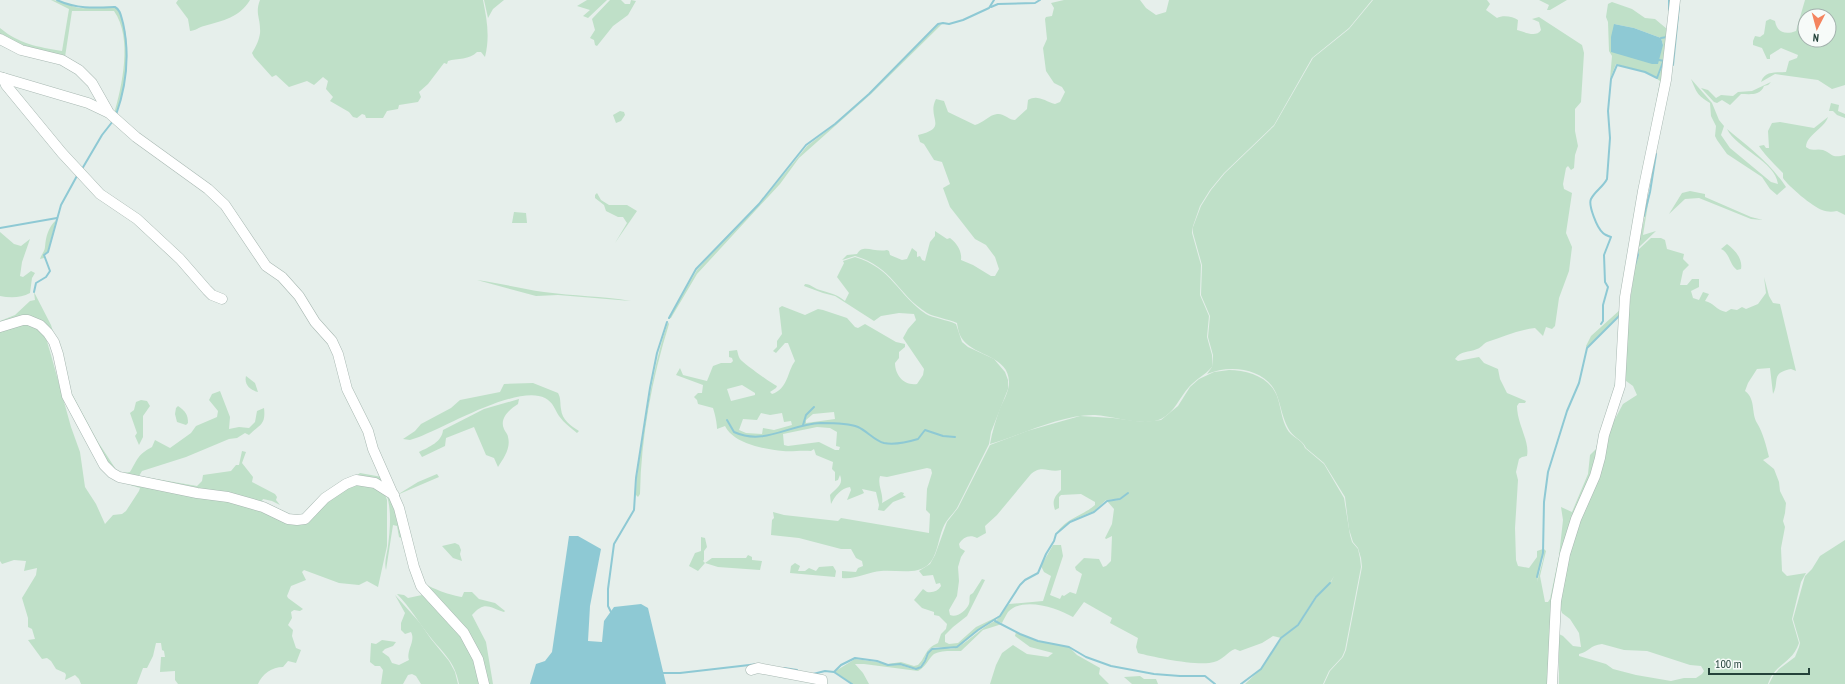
<svg xmlns="http://www.w3.org/2000/svg" width="1845" height="684" font-family="'PT Sans Narrow',sans-serif">
<rect width="100%" height="100%" fill="#e6efeb"/>
<g fill="#bfe0c8" fill-rule="evenodd">
<path d="M 51,0 C 60,0 69,6 79,8 C 91,9 105,5 117,8 C 134,38 127,84 116,115 L 114,114 C 122,86 133,38 114,11 L 72,11 L 65,57 L 80,69 L 28,51 L 0,37 L 0,28 C 19,44 38,47 62,51 L 69,9 Z"/>
<path d="M 178,0 L 250,0 C 239,18 224,20 204,26 C 199,27 195,31 190,31 L 188,19 L 176,3 Z"/>
<path d="M 260,0 L 483,0 C 487,20 490,37 485,57 L 481,52 L 477,52 C 470,60 457,58 448,61 L 447,64 L 444,63 L 428,84 L 419,92 L 421,97 L 418,102 L 399,105 L 398,109 L 387,111 L 383,118 L 366,118 L 365,115 L 362,114 L 357,118 L 353,117 L 349,112 L 330,101 L 333,97 L 326,89 L 328,81 L 323,77 L 314,85 L 307,81 L 289,87 L 276,75 L 272,77 L 254,57 L 252,53 C 256,47 261,36 260,29 C 260,17 255,13 260,0 Z"/>
<path d="M 484,0 L 504,0 L 493,9 L 488,18 Z"/>
<path d="M 587,0 L 607,0 L 588,18 L 583,16 L 590,10 L 577,6 Z"/>
<path d="M 610,0 L 621,0 L 625,4 L 630,4 L 631,0 L 636,1 L 628,15 L 613,26 L 597,46 L 595,45 L 594,40 L 590,38 L 595,30 L 592,19 Z"/>
<path d="M 1064,0 L 1140,0 L 1146,8 L 1156,15 L 1166,12 L 1169,0 L 1372,0 L 1349,28 L 1312,58 L 1274,125 L 1224,173 L 1210,190 L 1200,206 L 1193,226 L 1192,233 L 1201,265 L 1200,295 L 1209,316 L 1207,337 L 1212,355 L 1212,367 C 1205,375 1196,379 1189,387 C 1179,398 1175,412 1161,419 C 1144,427 1114,416 1095,415 C 1063,414 1021,435 990,444 C 992,432 996,420 1000,408 C 1004,400 1009,391 1009,382 C 1009,356 975,356 963,340 C 959,335 958,329 957,323 C 948,319 934,317 927,313 C 897,294 893,267 855,256 L 842,260 L 847,255 L 857,254 C 863,243 874,253 887,250 L 889,251 L 890,255 L 902,260 L 907,259 L 912,248 L 917,252 L 917,257 L 920,256 L 922,260 L 925,261 L 930,242 L 935,236 L 935,231 L 947,239 L 950,238 C 958,244 962,252 961,260 L 973,265 L 991,276 L 995,276 L 999,269 L 995,257 L 986,245 L 975,239 L 950,207 L 943,188 L 950,184 L 942,162 L 934,160 L 924,144 L 920,142 L 918,135 C 950,128 926,118 936,99 L 944,101 L 948,112 L 975,125 C 983,123 989,115 997,114 C 1004,113 1009,120 1015,120 L 1027,109 L 1028,100 C 1037,94 1045,101 1055,104 L 1060,102 L 1065,92 L 1062,87 L 1054,83 L 1046,71 L 1043,48 L 1047,39 L 1045,19 L 1046,17 L 1052,16 L 1054,8 L 1051,3 Z"/>
<path d="M 1373,0 L 1487,0 L 1490,4 L 1486,10 L 1497,18 C 1502,15 1513,16 1518,20 L 1517,30 C 1525,32 1536,38 1541,30 L 1539,22 L 1532,19 L 1539,17 L 1582,45 L 1584,53 L 1581,102 L 1575,109 L 1575,131 L 1578,146 L 1575,155 L 1574,168 L 1571,170 L 1568,166 L 1566,168 L 1563,184 L 1564,189 L 1572,193 L 1566,233 L 1572,247 L 1569,271 L 1559,298 L 1555,326 L 1552,329 L 1546,327 L 1543,336 L 1535,328 C 1518,330 1503,337 1487,342 C 1483,344 1481,348 1477,349 C 1468,353 1461,350 1455,359 L 1458,361 L 1479,357 L 1484,363 L 1498,369 L 1500,379 L 1507,393 L 1526,401 L 1525,403 L 1519,403 L 1517,406 C 1517,424 1530,441 1527,456 L 1522,457 L 1519,459 L 1516,472 L 1518,480 L 1515,528 L 1516,560 L 1518,566 L 1529,568 L 1537,557 L 1537,551 L 1543,549 L 1537,582 L 1543,560 L 1544,549 L 1546,551 L 1540,576 L 1545,602 L 1548,602 L 1550,599 L 1559,556 L 1563,520 L 1561,507 L 1572,512 L 1588,474 L 1590,455 L 1596,449 L 1601,428 L 1610,407 L 1614,392 L 1619,342 L 1618,386 L 1599,458 L 1569,536 L 1550,684 L 1324,684 L 1330,671 L 1343,657 L 1346,650 L 1362,567 L 1361,558 L 1358,548 L 1353,542 L 1349,529 L 1345,497 L 1324,463 L 1306,448 C 1303,440 1292,437 1288,428 C 1282,417 1281,405 1276,393 C 1265,368 1230,364 1207,374 L 1212,367 L 1213,355 L 1208,337 L 1210,316 L 1201,295 L 1202,265 L 1193,233 L 1193,227 L 1201,206 L 1211,190 L 1225,173 L 1274,126 L 1313,58 L 1349,29 Z"/>
<path d="M 1539,0 L 1567,0 L 1550,10 L 1547,10 L 1549,5 Z"/>
<path d="M 1669,0 L 1673,0 L 1669,45 L 1623,311 L 1587,348 L 1586,346 L 1591,336 L 1621,309 L 1638,203 L 1660,81 L 1657,79 C 1669,57 1670,25 1669,0 Z"/>
<path d="M 1805,0 L 1845,0 L 1845,85 L 1832,89 L 1818,80 L 1775,74 L 1761,82 C 1765,70 1777,73 1786,72 L 1789,61 L 1797,58 L 1798,55 L 1781,48 L 1770,55 L 1770,59 L 1767,59 L 1762,48 L 1753,45 L 1753,41 L 1755,36 L 1760,37 L 1764,34 L 1766,21 L 1770,19 L 1775,21 C 1777,33 1786,35 1796,31 ZM 1805,16 L 1829,16 L 1829,40 L 1805,40 Z"/>
<path d="M 1612,2 L 1632,9 L 1645,18 L 1655,19 L 1667,29 L 1663,61 L 1657,77 L 1645,72 L 1616,64 L 1610,79 L 1612,56 L 1609,51 L 1608,22 L 1606,17 L 1608,4 ZM 1614,24 L 1634,28 L 1661,38 L 1663,45 Z"/>
<path d="M 942,24 L 871,94 L 799,158 L 780,184 L 697,274 L 671,318 L 668,319 L 697,270 L 727,236 L 759,205 L 807,146 L 836,124 L 869,95 L 938,25 Z"/>
<path d="M 1691,79 L 1712,103 L 1719,120 L 1724,126 L 1721,135 L 1730,148 L 1771,182 L 1778,184 C 1775,161 1737,149 1727,129 C 1749,147 1770,163 1786,187 L 1777,195 L 1770,189 L 1762,177 L 1727,154 L 1717,140 L 1715,136 L 1716,126 L 1711,116 L 1710,103 C 1697,95 1697,93 1691,79 Z"/>
<path d="M 1771,82 L 1768,85 L 1764,86 C 1760,96 1750,94 1741,94 L 1730,105 L 1722,100 L 1717,103 L 1714,102 L 1701,88 L 1708,90 L 1716,98 L 1721,95 L 1733,96 L 1738,92 L 1752,91 Z"/>
<path d="M 1831,103 L 1839,105 L 1838,111 L 1845,114 L 1845,118 L 1837,115 L 1833,111 L 1829,111 Z"/>
<path d="M 620,111 L 624,112 L 625,115 L 621,121 L 616,123 L 613,115 Z"/>
<path d="M 1828,117 C 1824,129 1806,135 1806,147 C 1812,152 1816,148 1823,150 C 1832,153 1831,159 1845,155 L 1845,215 L 1837,211 C 1832,212 1827,212 1822,210 C 1813,207 1788,186 1783,178 L 1783,173 C 1777,167 1763,153 1759,146 L 1764,145 L 1766,148 L 1769,148 L 1768,131 L 1772,123 L 1780,122 L 1814,128 Z"/>
<path d="M 1690,191 L 1705,194 L 1705,197 L 1751,217 L 1763,220 L 1751,219 L 1699,198 L 1685,199 L 1669,214 L 1682,193 Z"/>
<path d="M 1650,192 L 1643,235 L 1656,231 L 1638,248 Z"/>
<path d="M 597,193 L 601,200 L 609,205 L 627,205 L 637,211 L 615,243 L 627,223 L 623,217 L 618,217 L 606,211 L 604,205 L 595,198 L 595,195 Z"/>
<path d="M 514,212 L 526,213 L 527,223 L 512,223 Z"/>
<path d="M 56,220 L 48,251 L 44,255 L 44,258 L 40,259 C 41,255 45,251 45,247 C 46,236 48,228 56,220 Z"/>
<path d="M 0,232 L 14,244 L 21,246 L 30,239 L 22,262 L 20,276 L 23,277 L 31,271 L 35,273 L 32,278 L 30,293 C 21,298 10,298 0,296 Z"/>
<path d="M 1651,238 L 1661,238 L 1665,240 L 1667,249 L 1684,254 L 1683,259 L 1689,265 L 1683,271 L 1680,285 L 1687,285 L 1692,279 L 1699,279 L 1699,287 L 1691,291 L 1693,298 L 1699,300 L 1703,292 L 1709,294 L 1705,301 C 1714,303 1716,310 1726,312 L 1731,309 L 1737,310 L 1742,307 L 1746,309 L 1758,304 L 1766,293 L 1764,277 L 1769,296 L 1773,303 L 1780,304 L 1796,371 L 1791,369 C 1770,373 1780,381 1773,394 L 1770,368 L 1757,369 L 1748,383 L 1745,391 C 1756,399 1751,413 1757,423 C 1763,433 1766,445 1769,457 L 1763,460 L 1774,469 L 1779,482 L 1780,491 L 1786,503 L 1785,513 L 1783,521 L 1785,527 L 1781,548 L 1782,571 L 1787,576 L 1806,573 L 1801,582 L 1792,619 L 1799,643 C 1792,664 1775,663 1768,684 L 1559,684 L 1559,634 L 1563,636 L 1573,646 L 1581,647 L 1579,633 L 1570,619 L 1562,613 L 1560,608 L 1563,577 L 1608,432 L 1623,404 L 1637,395 L 1633,386 L 1622,378 L 1630,284 L 1629,308 L 1635,267 L 1639,255 L 1638,250 ZM 1602,644 L 1624,650 L 1647,651 L 1690,665 L 1701,666 L 1704,671 L 1702,674 L 1696,678 L 1684,678 L 1671,681 L 1636,675 L 1613,669 L 1606,664 L 1579,656 L 1579,654 C 1589,652 1590,645 1602,644 Z"/>
<path d="M 1727,244 C 1735,250 1743,259 1741,269 L 1737,270 C 1729,264 1730,253 1721,249 Z"/>
<path d="M 855,257 C 892,268 897,294 926,314 C 933,318 948,320 956,324 L 962,342 L 968,347 L 994,359 L 1005,372 L 1008,380 L 1008,389 L 991,432 L 989,444 L 957,508 C 954,513 949,517 946,522 C 936,537 940,565 918,570 C 906,573 893,570 881,571 C 868,572 854,580 842,578 L 842,571 L 856,572 L 858,568 L 863,566 L 862,561 L 856,558 L 851,549 L 841,549 L 799,538 L 771,535 L 772,520 L 774,518 L 773,512 L 784,515 L 838,521 L 841,518 L 929,533 L 930,514 L 926,510 L 927,489 L 932,473 L 931,469 L 927,468 L 887,477 L 880,476 C 877,485 884,494 882,503 L 901,492 L 904,493 L 903,495 L 906,497 L 893,502 L 884,511 L 878,510 L 879,505 L 876,492 L 862,489 L 864,493 L 862,494 L 847,500 L 851,490 L 850,487 C 841,488 835,496 831,504 L 830,495 C 836,488 844,485 840,475 L 838,480 L 835,481 L 835,472 L 832,469 L 833,462 L 816,455 L 814,449 L 811,451 C 801,450 792,452 783,451 C 764,449 734,444 725,426 L 717,429 C 717,423 715,414 713,408 L 698,404 L 697,400 L 694,397 L 698,393 L 702,393 L 703,385 L 676,375 L 680,368 L 683,375 L 707,381 L 713,366 L 721,363 L 731,363 L 733,361 L 732,358 L 729,357 L 729,351 L 737,350 C 738,353 738,356 740,359 C 743,363 772,384 777,386 L 776,388 L 770,392 L 772,394 C 788,389 787,372 795,361 L 788,343 L 785,343 L 776,353 L 773,351 L 777,347 L 777,341 L 782,334 L 779,308 L 782,306 L 805,315 L 818,309 L 823,310 L 847,318 L 855,327 L 858,328 L 865,324 L 896,342 L 905,344 L 905,347 L 899,352 L 899,358 L 895,363 C 895,375 904,386 917,384 L 923,375 L 924,369 L 903,338 L 908,329 L 916,320 L 914,314 L 899,313 L 881,316 L 874,321 L 835,296 L 823,293 L 804,286 L 805,284 C 811,284 815,289 820,290 C 829,293 837,294 845,301 L 849,293 L 837,277 L 844,263 L 843,261 ZM 742,385 L 755,393 L 755,395 L 731,401 L 727,389 ZM 834,412 L 835,419 L 806,423 L 806,420 L 813,414 ZM 761,413 L 770,415 L 782,413 L 784,422 L 791,421 L 792,425 L 774,430 L 763,428 L 762,434 L 746,433 L 739,430 L 743,419 L 757,420 ZM 817,427 L 830,428 L 837,432 L 836,446 L 840,447 L 839,450 L 835,450 L 819,442 L 788,446 L 784,445 L 783,434 Z"/>
<path d="M 477,280 C 500,283 522,289 544,292 C 573,296 602,296 631,301 L 558,295 L 536,296 Z"/>
<path d="M 34,292 L 51,325 L 72,394 L 98,442 L 117,471 L 122,473 L 130,472 C 138,459 137,455 152,447 L 155,440 L 170,448 L 191,433 L 196,426 L 217,417 L 218,411 L 209,400 L 212,394 L 220,391 L 230,417 L 229,429 L 239,427 L 249,428 L 255,422 L 257,411 L 264,408 C 266,425 260,424 249,435 L 245,433 L 237,438 L 229,439 L 186,457 L 142,471 L 139,476 L 197,486 L 202,481 L 203,475 L 231,471 L 236,465 L 239,465 L 242,451 L 246,452 L 242,463 L 253,477 L 252,482 L 275,494 L 277,497 L 276,500 L 280,505 L 272,501 L 263,499 L 262,501 L 294,516 L 303,515 L 360,473 L 382,477 L 390,490 L 360,478 L 300,519 L 271,508 L 116,475 L 75,409 L 61,361 L 40,324 L 0,326 L 0,321 L 15,315 L 30,301 L 35,300 Z"/>
<path d="M 668,322 L 669,324 C 652,378 641,437 640,494 L 638,497 L 636,495 C 636,476 640,456 643,437 C 649,398 655,360 668,322 Z"/>
<path d="M 13,324 L 36,324 L 46,338 L 51,355 L 71,427 L 80,452 L 85,487 L 96,504 L 105,524 L 113,515 L 122,514 L 126,511 L 139,491 L 140,488 L 127,484 L 219,497 L 292,522 L 336,492 L 364,481 L 385,494 L 387,500 L 387,546 L 378,587 L 367,581 L 359,585 L 339,583 L 304,570 L 302,572 L 306,580 L 291,586 L 287,596 L 288,598 L 303,609 L 300,611 L 294,610 L 291,612 L 292,618 L 288,625 L 293,630 L 292,636 L 296,648 L 301,650 L 296,663 L 288,661 L 283,667 C 272,667 262,674 258,684 L 178,684 L 175,680 L 175,671 L 160,672 L 161,657 L 165,657 L 164,651 L 162,650 L 161,643 L 156,643 L 153,656 L 147,668 L 143,668 L 137,684 L 81,684 L 79,679 L 75,675 L 65,680 L 66,675 L 65,673 L 56,669 L 51,661 L 47,658 L 42,659 L 28,640 L 35,639 L 32,629 L 28,627 L 28,618 L 22,598 L 36,575 L 37,568 L 24,571 L 26,561 L 14,560 L 2,564 L 0,561 L 0,329 Z"/>
<path d="M 1229,370 C 1249,370 1272,378 1278,399 C 1281,409 1282,420 1287,429 C 1291,437 1303,440 1305,448 L 1324,464 L 1344,498 L 1350,535 L 1352,542 L 1358,549 L 1360,558 L 1361,567 L 1345,650 L 1342,657 L 1329,671 L 1323,684 L 1245,684 L 1261,669 L 1282,638 L 1298,625 L 1316,598 L 1331,582 L 1334,576 L 1330,583 L 1315,597 L 1298,624 L 1281,638 L 1273,636 L 1262,643 L 1240,651 L 1235,649 C 1227,652 1223,660 1214,662 C 1200,667 1153,657 1138,653 L 1136,647 L 1138,638 L 1110,623 L 1112,618 L 1084,602 L 1073,617 C 1058,608 1023,596 1008,612 C 1006,615 1004,619 1002,623 L 996,621 L 1009,604 L 1043,601 L 1051,576 L 1044,572 L 1041,566 L 1053,545 L 1061,545 L 1063,556 L 1050,595 L 1060,599 L 1062,595 L 1064,596 L 1070,592 L 1076,594 L 1082,574 L 1076,570 L 1075,567 L 1084,558 L 1099,559 L 1103,567 L 1106,566 L 1111,561 L 1112,536 L 1106,539 L 1105,538 L 1112,524 L 1114,509 L 1107,501 L 1120,500 L 1129,492 L 1119,499 L 1106,500 L 1094,511 L 1070,521 L 1056,534 C 1067,517 1081,517 1095,505 L 1095,502 L 1081,494 L 1061,495 L 1059,497 L 1059,508 L 1055,510 C 1052,501 1054,497 1061,490 L 1061,470 C 1048,473 1042,464 1031,474 L 997,515 L 985,526 L 986,533 L 977,538 C 970,534 963,537 959,544 L 960,548 L 965,551 L 961,557 L 958,567 L 959,581 L 957,596 L 949,610 L 950,615 C 957,618 966,611 969,604 C 970,601 969,598 970,595 L 973,593 L 982,579 L 985,580 L 967,616 L 953,627 L 945,635 L 945,642 L 949,644 L 958,643 L 976,627 L 999,616 C 993,622 986,624 979,629 C 971,634 965,643 957,647 C 950,650 940,645 932,648 C 924,652 927,664 916,669 L 900,664 L 888,664 L 901,662 L 914,666 L 918,665 C 927,656 924,649 938,643 L 941,634 L 946,629 L 947,624 L 939,616 L 934,615 L 934,612 L 922,608 L 914,600 L 923,589 L 927,592 C 933,593 938,591 941,586 L 940,583 L 936,584 L 933,575 L 923,576 L 919,571 L 930,564 L 935,555 L 947,522 L 958,508 L 990,445 L 1027,431 L 1080,416 L 1113,418 L 1143,422 L 1161,420 L 1178,406 L 1190,387 L 1199,379 L 1214,372 Z"/>
<path d="M 246,376 L 255,383 L 258,392 C 250,390 244,385 246,376 Z"/>
<path d="M 533,383 L 558,393 C 561,398 560,403 561,409 C 562,420 571,426 579,431 L 577,433 C 571,428 564,423 559,416 C 555,410 553,402 545,398 C 518,384 446,427 419,437 L 410,440 L 403,439 L 415,431 L 421,424 L 451,408 L 460,400 L 500,392 L 504,384 Z"/>
<path d="M 519,399 L 518,404 C 510,409 499,418 504,429 C 505,432 508,434 508,437 C 511,448 504,458 498,467 L 494,458 L 486,455 L 474,427 L 446,438 L 445,446 L 422,457 L 419,452 C 429,447 442,442 443,430 L 484,409 Z"/>
<path d="M 141,400 L 147,401 L 150,406 L 143,416 L 143,437 L 139,445 L 135,436 L 137,433 L 130,413 L 134,410 L 136,402 Z"/>
<path d="M 178,406 C 185,411 188,414 188,423 L 186,425 L 177,422 L 175,414 L 176,408 Z"/>
<path d="M 437,474 L 439,477 L 397,495 L 406,515 L 413,552 L 423,582 C 429,588 453,596 462,597 L 464,592 L 472,592 L 479,599 L 495,603 L 505,611 L 504,612 C 488,607 485,601 472,615 L 486,642 L 493,684 L 485,684 L 479,658 L 422,586 L 397,495 L 418,482 Z"/>
<path d="M 386,493 L 389,493 L 410,555 L 404,550 L 403,539 L 399,537 L 397,526 L 393,525 L 386,570 C 384,562 387,554 388,546 C 390,529 392,509 386,493 Z"/>
<path d="M 701,537 L 705,538 L 707,547 L 704,551 L 704,560 L 703,561 L 705,563 L 712,558 L 746,558 L 748,555 L 752,557 L 752,560 L 762,561 L 760,570 L 718,567 L 705,563 L 698,571 L 689,566 L 695,553 L 701,551 Z"/>
<path d="M 1845,540 L 1845,684 L 1769,684 L 1773,676 L 1779,669 L 1795,657 L 1799,647 L 1800,643 L 1793,619 L 1805,576 L 1812,569 L 1820,556 Z"/>
<path d="M 455,543 L 459,545 L 461,550 L 460,554 L 462,561 L 453,558 L 442,546 Z"/>
<path d="M 795,563 L 800,566 L 798,571 L 805,571 L 809,568 L 816,571 L 819,567 L 833,566 L 836,571 L 835,577 L 790,573 L 791,566 Z"/>
<path d="M 397,594 L 404,595 L 408,598 L 422,595 L 463,634 L 483,684 L 459,684 C 455,662 444,654 431,638 C 419,623 410,607 397,594 Z"/>
<path d="M 395,595 L 420,623 L 431,639 L 449,661 L 455,672 L 458,684 L 421,684 L 416,676 L 412,674 L 408,675 L 403,684 L 381,684 L 383,670 L 380,666 L 375,666 L 370,662 L 371,643 L 376,644 L 382,640 L 396,642 L 393,646 L 385,649 L 382,652 L 389,657 L 392,663 L 399,665 L 409,660 C 406,650 416,641 411,632 L 405,634 L 401,630 L 401,623 L 405,613 Z"/>
<path d="M 995,621 L 1002,624 L 983,630 L 961,651 C 953,651 941,650 934,654 C 928,659 926,667 918,671 L 864,664 L 855,664 L 863,673 L 869,684 L 853,684 L 834,672 L 855,659 L 877,662 L 888,665 L 900,665 L 916,670 C 927,665 925,652 933,649 C 941,646 951,651 958,647 C 972,639 980,628 995,621 Z"/>
<path d="M 1016,632 L 1038,641 L 1069,647 L 1077,655 L 1100,668 L 1099,674 L 1109,684 L 990,684 L 996,665 L 1002,653 L 1013,645 L 1027,654 L 1048,657 L 1053,653 L 1030,647 L 1015,636 Z"/>
<path d="M 1140,676 L 1144,679 L 1156,679 L 1158,684 L 1132,684 L 1124,677 Z"/>
</g>
<g fill="#8ec9d4">
<path d="M 1614,24 L 1634,28 L 1661,38 L 1663,45 L 1658,64 L 1652,64 L 1611,52 L 1611,37 Z"/>
<path d="M 569,536 L 578,536 L 601,549 L 590,606 L 588,641 L 602,642 L 604,621 L 614,607 L 641,604 L 648,608 L 666,684 L 530,684 L 536,664 L 545,661 L 552,652 Z"/>
</g>
<g fill="none" stroke-linecap="round" stroke-linejoin="round">
<g stroke="#8ec9d4" stroke-width="2">
<path d="M 57,0 C 76,9 94,8 115,7 C 121,10 121,17 123,23 C 130,55 127,84 116,115"/>
<path d="M 1669,0 L 1669,10"/>
<path d="M 991,7 L 998,4 L 1035,3 L 1040,0"/>
<path d="M 1661,38 L 1667,37"/>
<path d="M 1659,60 L 1664,61"/>
<path d="M 1673,65 L 1679,6"/>
<path d="M 82,169 L 102,135 L 113,121"/>
<path d="M 1644,216 L 1650,192 L 1656,154"/>
<path d="M 0,228 L 57,218"/>
<path d="M 1635,265 L 1638,255 L 1637,250"/>
<path d="M 34,292 L 36,283 L 46,277 L 50,271 L 44,255 L 48,252 L 61,205 L 78,174"/>
<path d="M 669,318 L 696,269 L 759,204 L 806,145 L 835,124 L 869,94 L 938,24 L 943,23 L 949,24 L 963,20 L 989,8 L 994,0"/>
<path d="M 1601,324 L 1603,321 L 1603,305 L 1608,287 L 1605,282 L 1604,255 L 1611,237 C 1608,236 1605,235 1603,233 C 1597,228 1588,205 1591,199 C 1595,191 1603,187 1607,179 L 1610,138 L 1608,111 L 1611,79 L 1617,65 L 1645,72 L 1657,78 L 1663,62"/>
<path d="M 727,420 L 734,432 C 765,446 789,424 821,423 C 832,423 848,423 858,427 C 867,431 875,441 884,443 C 895,445 908,442 918,439 L 925,430 L 943,436 L 955,437"/>
<path d="M 803,425 L 806,415 L 814,407"/>
<path d="M 1537,577 L 1543,553 L 1544,502 L 1548,472 L 1567,411 L 1579,383 L 1587,348 L 1621,314"/>
<path d="M 611,612 L 608,606 L 608,589 L 614,544 L 634,510 L 636,478 L 650,388 L 657,353 L 667,322"/>
<path d="M 995,621 L 1020,634 L 1038,641 L 1069,647 L 1086,657 L 1111,666 L 1154,674 L 1180,676 L 1205,676 L 1215,684"/>
<path d="M 784,668 L 797,670"/>
<path d="M 834,672 L 852,684"/>
<path d="M 661,673 L 680,673 L 758,664"/>
<path d="M 813,674 L 825,671 L 834,672 L 841,665 L 855,658 L 877,661 L 888,665 L 900,664 L 916,669 L 921,667 L 925,661 L 928,653 L 932,649 L 957,647 L 978,630 L 1000,616 L 1020,585 L 1025,580 L 1038,573 L 1046,554 L 1054,541 L 1056,534 L 1070,522 L 1094,512 L 1107,501 L 1120,499 L 1128,493"/>
<path d="M 1241,684 L 1261,669 L 1281,638 L 1298,625 L 1316,597 L 1330,583"/>
</g>
<g stroke="#a8b8b2" stroke-width="11">
<g id="minor">
<path d="M 0,39 L 21,50 L 62,60 L 79,70 L 92,83 L 109,113 L 136,137 L 208,189 L 225,205 L 266,266 L 282,277 L 299,296 L 315,322 L 332,341 L 338,354 L 347,389 L 368,431 L 373,449 L 399,508 L 414,567 L 421,586 L 464,633 L 478,659 L 484,684"/>
<path d="M 0,77 L 88,103 L 107,112"/>
<path d="M 3,78 L 6,85 L 62,153 L 100,194 L 137,219 L 180,259 L 207,290 L 212,295 L 222,299"/>
<path d="M 0,327 L 23,320 L 28,320 L 40,325 L 48,333 L 54,342 L 58,354 L 67,396 L 104,465 L 112,473 L 119,477 L 197,493 L 228,497 L 263,507 L 288,519 L 297,520 L 305,519 L 325,498 L 346,484 L 356,480 L 375,483 L 394,495"/>
<path d="M 751,670 L 758,668 L 822,680 L 822,684"/>
<path d="M 1552,684 L 1556,601 L 1565,554 L 1576,519 L 1595,476 L 1600,458 L 1604,435 L 1620,386 L 1625,297 L 1643,191 L 1666,80 L 1675,0"/>
</g>
</g>
<use href="#minor" stroke="#fff" stroke-width="10"/>
</g>
<g transform="translate(1817 28) rotate(186)"><circle r="19" fill="#f7fbf9" stroke="#a3b1ad"/>
<path d="M0-3L7 15L0 10L-7 15Z" fill="#f4845f"/>
<text y="-6" font-size="11" font-weight="bold" text-anchor="middle" fill="#24423a">N</text>
</g>
<path d="M1709 668v6h100v-6" fill="none" stroke="#24423a" stroke-width="2"/>
<text x="1715" y="668" font-size="12" fill="#24423a" stroke="#f7fbf9" stroke-width="3" paint-order="stroke">100 m</text>
</svg>
